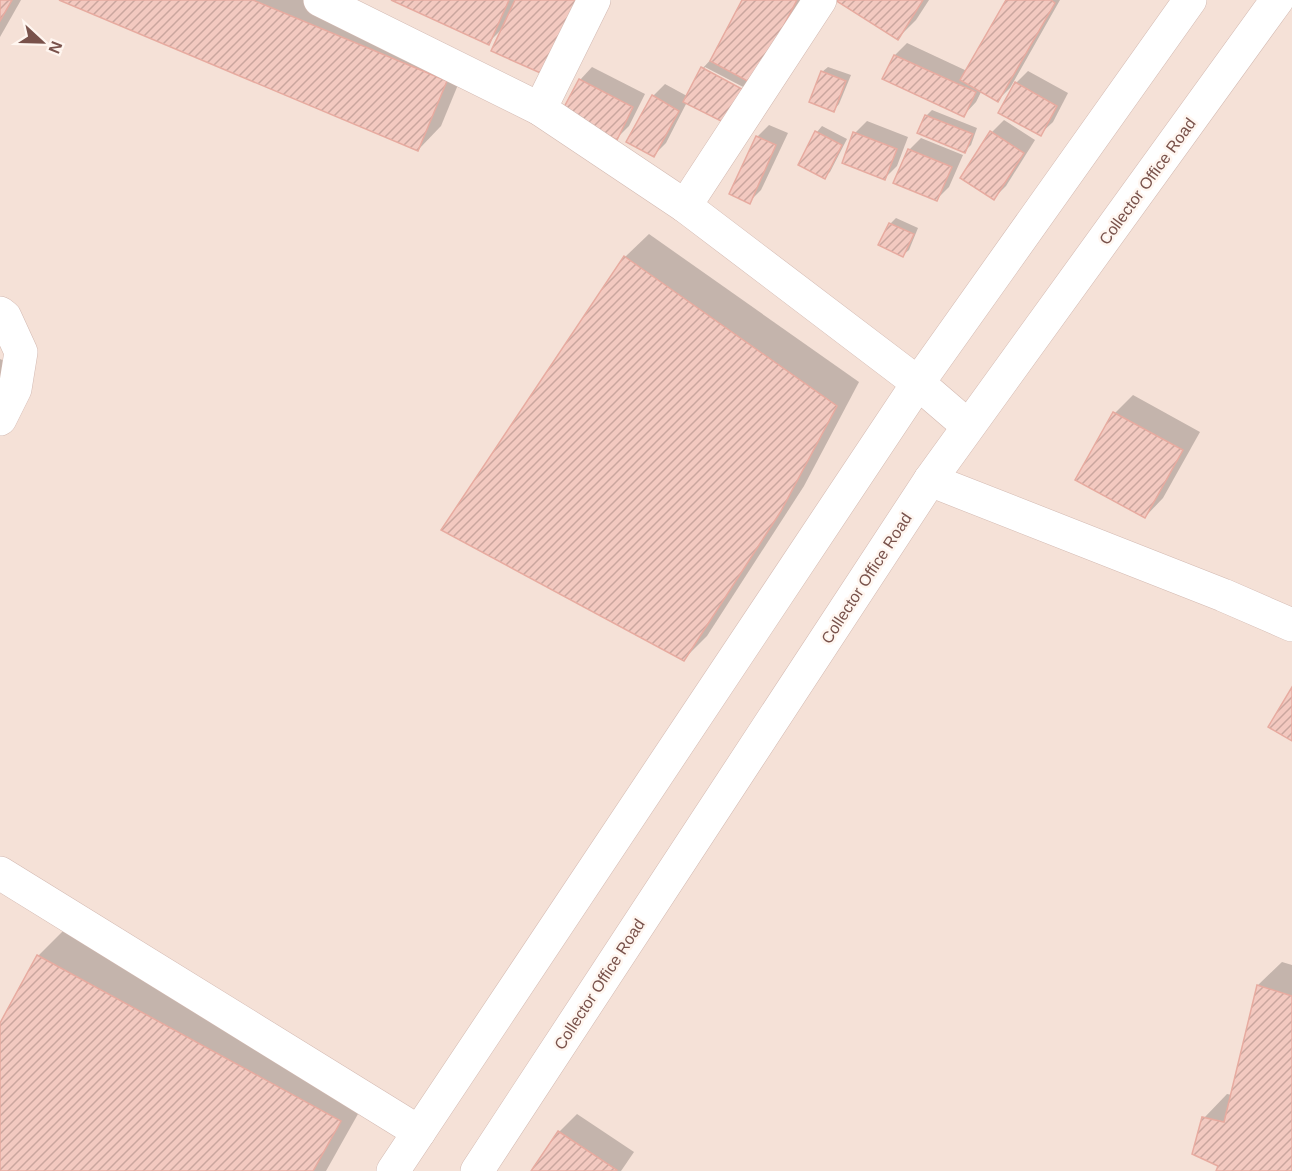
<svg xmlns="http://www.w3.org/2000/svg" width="1292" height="1171" font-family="Arial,sans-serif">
<defs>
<pattern id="building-hatch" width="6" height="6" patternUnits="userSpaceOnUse" patternTransform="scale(1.5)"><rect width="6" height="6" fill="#f3c9c0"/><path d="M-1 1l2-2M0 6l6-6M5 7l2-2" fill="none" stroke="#caa69e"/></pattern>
</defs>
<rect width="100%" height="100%" fill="#fdf1e9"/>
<rect fill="#f5e1d7" x="0" y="0" width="1292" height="1171"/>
<g fill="#0003">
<path d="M 0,0 L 21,0 L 0,37 Z"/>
<path d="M 62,0 L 332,0 L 469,58 L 441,126 L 418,150 Z"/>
<path d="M 395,0 L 588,0 L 503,28 L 488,43 Z"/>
<path d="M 744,0 L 802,0 L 747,89 L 705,67 L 666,143 L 654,155 L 653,96 L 665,84 L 687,96 L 703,68 L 714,56 Z"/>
<path d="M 837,0 L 929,0 L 916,20 L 898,38 Z"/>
<path d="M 1007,0 L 1060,0 L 1010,88 L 998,100 L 982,90 L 976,102 L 964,115 L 895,55 L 907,43 L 967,71 Z"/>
<path d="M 592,67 L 645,94 L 629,126 L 617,138 L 564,111 L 580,80 Z"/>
<path d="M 828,67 L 851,75 L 839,104 L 834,110 L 822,72 Z"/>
<path d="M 1028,71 L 1068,93 L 1053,122 L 1040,134 L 1016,83 Z"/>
<path d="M 932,110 L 977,128 L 971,145 L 965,151 L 926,116 Z"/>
<path d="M 1004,120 L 1035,140 L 1006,186 L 994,198 L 992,132 Z"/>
<path d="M 867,121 L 908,137 L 897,166 L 885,178 L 855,133 Z"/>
<path d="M 769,125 L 788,133 L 761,190 L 749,202 L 757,137 Z"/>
<path d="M 822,126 L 847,139 L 830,172 L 824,177 L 817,132 Z"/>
<path d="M 921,138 L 963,155 L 949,187 L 937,199 L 909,150 Z"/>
<path d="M 896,218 L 918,228 L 909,250 L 903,255 L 890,224 Z"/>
<path d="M 649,234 L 859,382 L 804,486 L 707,636 L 684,659 L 625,257 Z"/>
<path d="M 0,359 L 9,363 L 0,381 Z"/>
<path d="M 1133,395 L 1200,432 L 1163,498 L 1145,517 L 1077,479 L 1115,413 Z"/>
<path d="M 70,924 L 372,1089 L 326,1171 L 0,1171 L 0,1027 L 38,956 Z"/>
<path d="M 1282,962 L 1292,965 L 1292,1171 L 1218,1171 L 1220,1165 L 1204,1118 L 1227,1094 L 1232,1095 L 1258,985 Z"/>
<path d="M 577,1114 L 634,1152 L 621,1171 L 533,1171 L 559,1132 Z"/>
</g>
<g fill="url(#building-hatch)" stroke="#e7aba0" stroke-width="1.5">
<path d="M 0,0 L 12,0 L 0,21 Z"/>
<path d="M 59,0 L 253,0 L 447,81 L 418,151 Z"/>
<path d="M 391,0 L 509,0 L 489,45 Z"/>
<path d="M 515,0 L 579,0 L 545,75 L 491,51 Z"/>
<path d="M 742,0 L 797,0 L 753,84 L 710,61 Z"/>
<path d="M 835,0 L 923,0 L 898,40 Z"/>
<path d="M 1006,0 L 1051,0 L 1055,3 L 998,102 L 960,80 Z"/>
<path d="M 894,55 L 976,92 L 964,117 L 882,79 Z"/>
<path d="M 701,67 L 742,89 L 725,123 L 683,102 Z"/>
<path d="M 821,71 L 846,81 L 834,112 L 809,102 Z"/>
<path d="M 579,79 L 633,107 L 617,140 L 562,111 Z"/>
<path d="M 1015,82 L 1057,106 L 1041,136 L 998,113 Z"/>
<path d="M 652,95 L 679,111 L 654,157 L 626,142 Z"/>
<path d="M 925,115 L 973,134 L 965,153 L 917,133 Z"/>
<path d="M 815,131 L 842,145 L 825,179 L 798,165 Z"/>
<path d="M 990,131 L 1024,153 L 994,200 L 960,178 Z"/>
<path d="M 853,132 L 897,149 L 885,180 L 842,163 Z"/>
<path d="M 756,136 L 776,145 L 750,204 L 729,194 Z"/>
<path d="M 908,149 L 952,167 L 937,201 L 893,183 Z"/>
<path d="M 889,223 L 914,234 L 903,257 L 878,245 Z"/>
<path d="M 624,256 L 837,406 L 781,511 L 684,661 L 441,530 Z"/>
<path d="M 1113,412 L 1183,450 L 1145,518 L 1075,480 Z"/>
<path d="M 1292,687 L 1292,741 L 1268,727 Z"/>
<path d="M 37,955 L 341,1121 L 313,1171 L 0,1171 L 0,1023 Z"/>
<path d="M 1257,985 L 1292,996 L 1292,1171 L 1216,1171 L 1218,1166 L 1192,1154 L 1202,1117 L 1224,1122 Z"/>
<path d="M 558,1131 L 617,1170 L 616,1171 L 531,1171 Z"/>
</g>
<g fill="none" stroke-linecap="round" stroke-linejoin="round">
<g stroke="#d3b9b1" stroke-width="34">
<g id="minor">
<path d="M 320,0 L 540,109 L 685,206 L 918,383 L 968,426"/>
<path d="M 540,109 L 594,0"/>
<path d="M 685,206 L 820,0"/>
<path d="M 0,313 L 5,317 L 21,352 L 15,389 L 0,419"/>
<path d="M 930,480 L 1223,595 L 1292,625"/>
<path d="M 0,873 L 419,1132"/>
<path d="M 393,1171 L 918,383 L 1190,0"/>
<path d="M 477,1171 L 930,480 L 1277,0"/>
</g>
</g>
<use href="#minor" stroke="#fff" stroke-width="33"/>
</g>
<g text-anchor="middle" stroke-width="5" stroke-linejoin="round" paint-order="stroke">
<g font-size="16" fill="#79524b" stroke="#fff6f0">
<text transform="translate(1147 181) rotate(-54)" y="6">Collector Office Road</text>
<text transform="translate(866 578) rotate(-57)" y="6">Collector Office Road</text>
<text transform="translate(599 984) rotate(-57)" y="6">Collector Office Road</text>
</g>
</g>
<g transform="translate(42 42) rotate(112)" stroke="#fff6f0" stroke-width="4.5" paint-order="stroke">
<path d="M0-4.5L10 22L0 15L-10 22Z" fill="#79524b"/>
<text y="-9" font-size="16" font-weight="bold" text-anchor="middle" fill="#79524b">N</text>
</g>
</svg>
